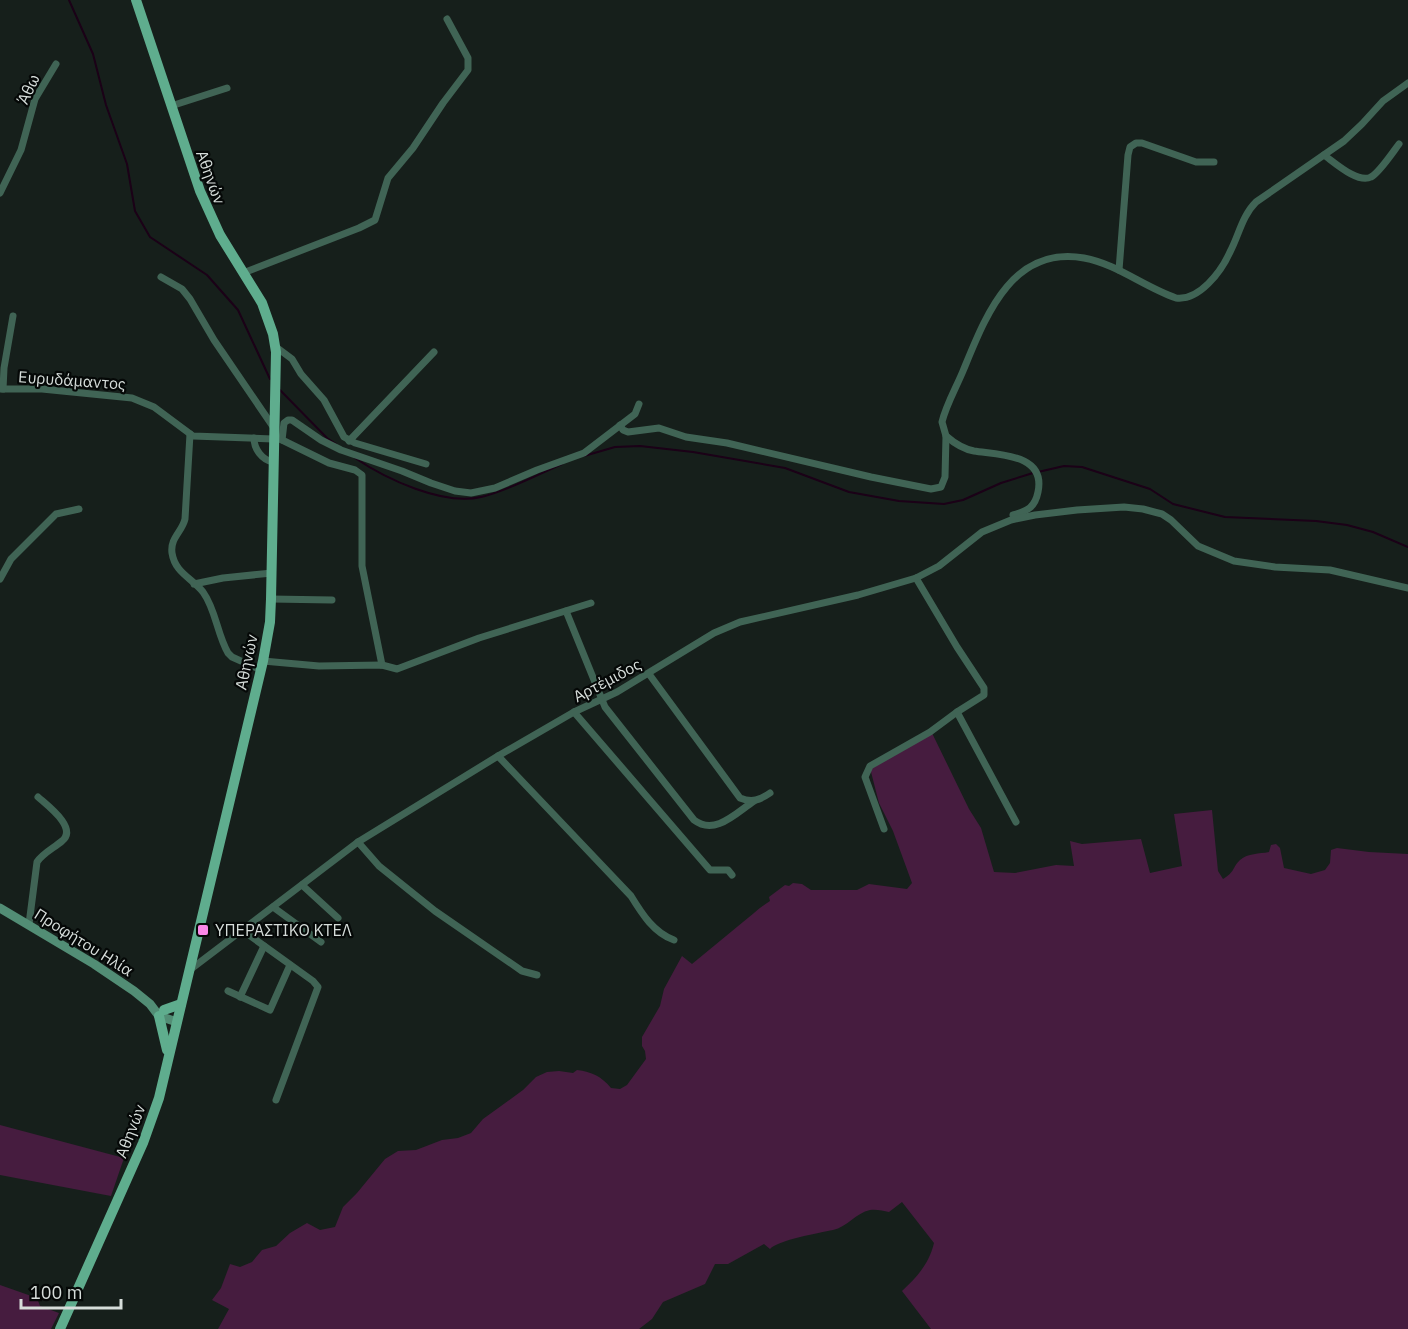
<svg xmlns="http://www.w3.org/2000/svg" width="1408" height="1329" font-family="'IBM Plex Sans',sans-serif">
<rect width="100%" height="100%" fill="#161f1b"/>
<g fill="#461c3f">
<path d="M 932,733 L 969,809 L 981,828 L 994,872 L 1015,873 L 1056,865 L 1074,866 L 1070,841 L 1082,844 L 1141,839 L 1150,873 L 1182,866 L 1174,814 L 1212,810 L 1218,871 L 1223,879 C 1235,872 1232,868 1240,860 C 1248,853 1259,854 1269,852 L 1271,845 L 1276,844 L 1280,848 L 1284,868 L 1311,874 L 1325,870 L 1330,863 L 1331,850 L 1337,848 L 1369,852 L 1408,854 L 1408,1329 L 931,1329 L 902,1291 C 917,1277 929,1264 934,1243 L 902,1202 L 889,1212 C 883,1211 877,1209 870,1210 C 856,1213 847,1227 833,1230 C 819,1233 778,1240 770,1249 L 764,1244 L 728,1264 L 715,1264 L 705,1284 L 663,1302 L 652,1319 L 639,1329 L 218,1329 L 229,1309 L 212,1300 L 221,1288 L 230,1264 L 240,1267 L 252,1262 L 262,1250 L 276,1246 L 290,1233 L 307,1223 L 320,1230 L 335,1227 L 343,1207 L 357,1193 L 385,1159 L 398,1151 L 416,1150 L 442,1140 L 458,1138 L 471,1133 L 483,1119 L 523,1090 L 536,1077 L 547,1072 L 559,1071 L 573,1073 L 577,1070 C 592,1072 601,1076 611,1088 L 620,1089 L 627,1085 L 646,1059 L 645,1051 L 642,1046 L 642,1037 L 660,1006 L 664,989 L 682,956 L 692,964 C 709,950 726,936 743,922 C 752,915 760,907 770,901 L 769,897 L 785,885 L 789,886 L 793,883 L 802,884 L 811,890 L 857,890 L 869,884 L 907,889 L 912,883 L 893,831 L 879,803 L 870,768 Z"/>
<path d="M 0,1125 L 124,1158 L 111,1196 L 0,1175 Z"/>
<path d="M 0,1285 L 37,1298 L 40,1306 L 59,1313 L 51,1329 L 0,1329 Z"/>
</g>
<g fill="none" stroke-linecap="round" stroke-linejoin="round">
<g stroke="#1b0117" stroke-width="2">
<path d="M 69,0 L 93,54 L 106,105 L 127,164 L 135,211 L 150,237 L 207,275 L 238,310 L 270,379"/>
<path d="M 280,390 L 327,438 L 336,444"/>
<path d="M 584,456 L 615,447 L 640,446 L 693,452 L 785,468 L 849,492 L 899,501 L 944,504 L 963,500 L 1001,483 L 1033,473"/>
<path d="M 355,458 C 386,479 443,506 481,497 C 505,492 539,474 562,464"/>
<path d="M 1038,472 L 1064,466 L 1082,467 L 1150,489 L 1173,504 L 1225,517 L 1316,521 L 1347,525 L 1373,532 L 1408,547"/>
</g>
<g stroke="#406455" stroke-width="7">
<path d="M 171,106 L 227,88"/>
<path d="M 1324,155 C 1334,162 1358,184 1371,177 C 1379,173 1393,152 1399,144"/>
<path d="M 0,193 L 21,150 L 35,99 L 56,64"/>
<path d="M 1119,270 L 1128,155 L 1130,147 L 1136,143 L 1142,143 L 1196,162 L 1214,162"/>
<path d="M 243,273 L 359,228 L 375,220 L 388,178 L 413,148 L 443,103 L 468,70 L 468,58 L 447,19"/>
<path d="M 161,277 L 182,289 L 190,299 L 214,340 L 274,428"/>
<path d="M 276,347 L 292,359 L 301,374 L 324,400 L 344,437 L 355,443 L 426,464"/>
<path d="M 0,389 L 42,389 L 132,398 L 154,407 L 193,436 L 273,439"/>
<path d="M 3,389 L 4,368 L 13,316"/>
<path d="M 620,425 L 623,430 L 628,432 L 659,428 L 686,437 L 727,443 L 871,477 L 931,489 L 941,487 L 945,477 L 946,436"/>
<path d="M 190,434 L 185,519 C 182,532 170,538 172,553 C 175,573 192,578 203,592 C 216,610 217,634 228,653 L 232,657 L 261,670"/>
<path d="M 254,438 C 254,449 262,460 273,462"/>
<path d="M 278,438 L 329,463 L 355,470 L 362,475 L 362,566 L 382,665"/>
<path d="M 282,440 L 284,423 L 288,420 L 292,420 L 321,440 L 341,450 L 402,471 L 431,483 L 455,491 L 471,493 L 495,488 L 537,470 L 584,453 L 635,414 L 639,404"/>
<path d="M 349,441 L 434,352"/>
<path d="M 1013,515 C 1028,511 1035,507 1038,492 C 1046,454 1000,455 974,451 C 963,449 954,443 946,436 L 942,422 C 946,405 956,388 963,371 C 985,318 1011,245 1084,258 C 1117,264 1144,287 1176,298 C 1199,301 1221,272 1230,252 C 1239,235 1242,216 1256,202 L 1344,141 L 1362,124 L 1383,101 L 1408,83"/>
<path d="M 916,578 L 957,647 L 984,688 L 984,695 L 957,712 L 1016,822"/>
<path d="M 0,579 L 11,559 L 56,514 L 79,509"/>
<path d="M 194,584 L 223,578 L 272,573"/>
<path d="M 271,599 L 332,600"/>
<path d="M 566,611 L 605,707 L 694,820 C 715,836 736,813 754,801"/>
<path d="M 263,661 L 319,666 L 382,665 L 397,669 L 479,638 L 591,603"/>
<path d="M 649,674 L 740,798 C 752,803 760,800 770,793"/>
<path d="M 574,712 L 710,870 L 728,870 L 732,875"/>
<path d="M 498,756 L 631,896 C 642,914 654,933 674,940"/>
<path d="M 884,829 L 865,777 L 870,766 L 930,732 L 957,712"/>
<path d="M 358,842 L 379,866 L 435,911 L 522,971 L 537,975"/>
<path d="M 302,885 L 338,918"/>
<path d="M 273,907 L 321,942"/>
<path d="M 29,924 L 37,862 C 43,853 54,848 62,841 C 78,828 48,806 38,797"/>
<path d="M 242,930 L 313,981 L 318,987 L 276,1100"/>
<path d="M 191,969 L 358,842 L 498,756 L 574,712 L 617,692 L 714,633 L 740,622 L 858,595 L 916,578 L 939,566 L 982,532 L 1011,520 L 1035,515 L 1077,510 L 1124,507 L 1143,509 L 1162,514 L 1171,520 L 1198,546 L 1234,561 L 1275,567 L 1330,570 L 1408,588"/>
<path d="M 228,991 L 270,1010 L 290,965"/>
<path d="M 240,997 L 264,946"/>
</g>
<path stroke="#528d75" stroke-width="9" d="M 0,908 L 94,964 L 134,991 L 150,1004 L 159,1016 L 177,1022"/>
<g stroke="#5fad8e" stroke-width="10">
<path d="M 164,1010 L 181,1004"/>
<path d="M 159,1016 L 167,1050"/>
<path d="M 60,1329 L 143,1143 L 159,1098 L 263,661 L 270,622 L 271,599 L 276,352 L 273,334 L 262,303 L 220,235 L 200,191 L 136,0"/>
</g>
</g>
<rect fill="#fa87e7" stroke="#050807" stroke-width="2" x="197" y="924" width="12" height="12" rx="3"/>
<g text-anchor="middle" stroke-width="4.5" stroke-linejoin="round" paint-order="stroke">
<g font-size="16" fill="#d6ddda" stroke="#050807">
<text transform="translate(28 89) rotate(-65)" y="6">Άθω</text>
<text transform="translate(211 177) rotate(70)" y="6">Αθηνών</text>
<text transform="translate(72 380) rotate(4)" y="6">Ευρυδάμαντος</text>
<text transform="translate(246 662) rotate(-78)" y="6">Αθηνών</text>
<text transform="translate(607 680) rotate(-28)" y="6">Αρτέμιδος</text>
<text transform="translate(84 942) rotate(32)" y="6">Προφήτου Ηλία</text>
<text transform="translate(130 1131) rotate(-69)" y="6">Αθηνών</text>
</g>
<g font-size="16" fill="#d6ddda" stroke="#050807" text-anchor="start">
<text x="215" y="936">ΥΠΕΡΑΣΤΙΚΟ ΚΤΕΛ</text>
</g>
</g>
<path d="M21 1299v9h100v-9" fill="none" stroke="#d6ddda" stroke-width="3"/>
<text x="30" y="1299" font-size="18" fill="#d6ddda" stroke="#050807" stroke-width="4.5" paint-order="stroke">100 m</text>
</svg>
